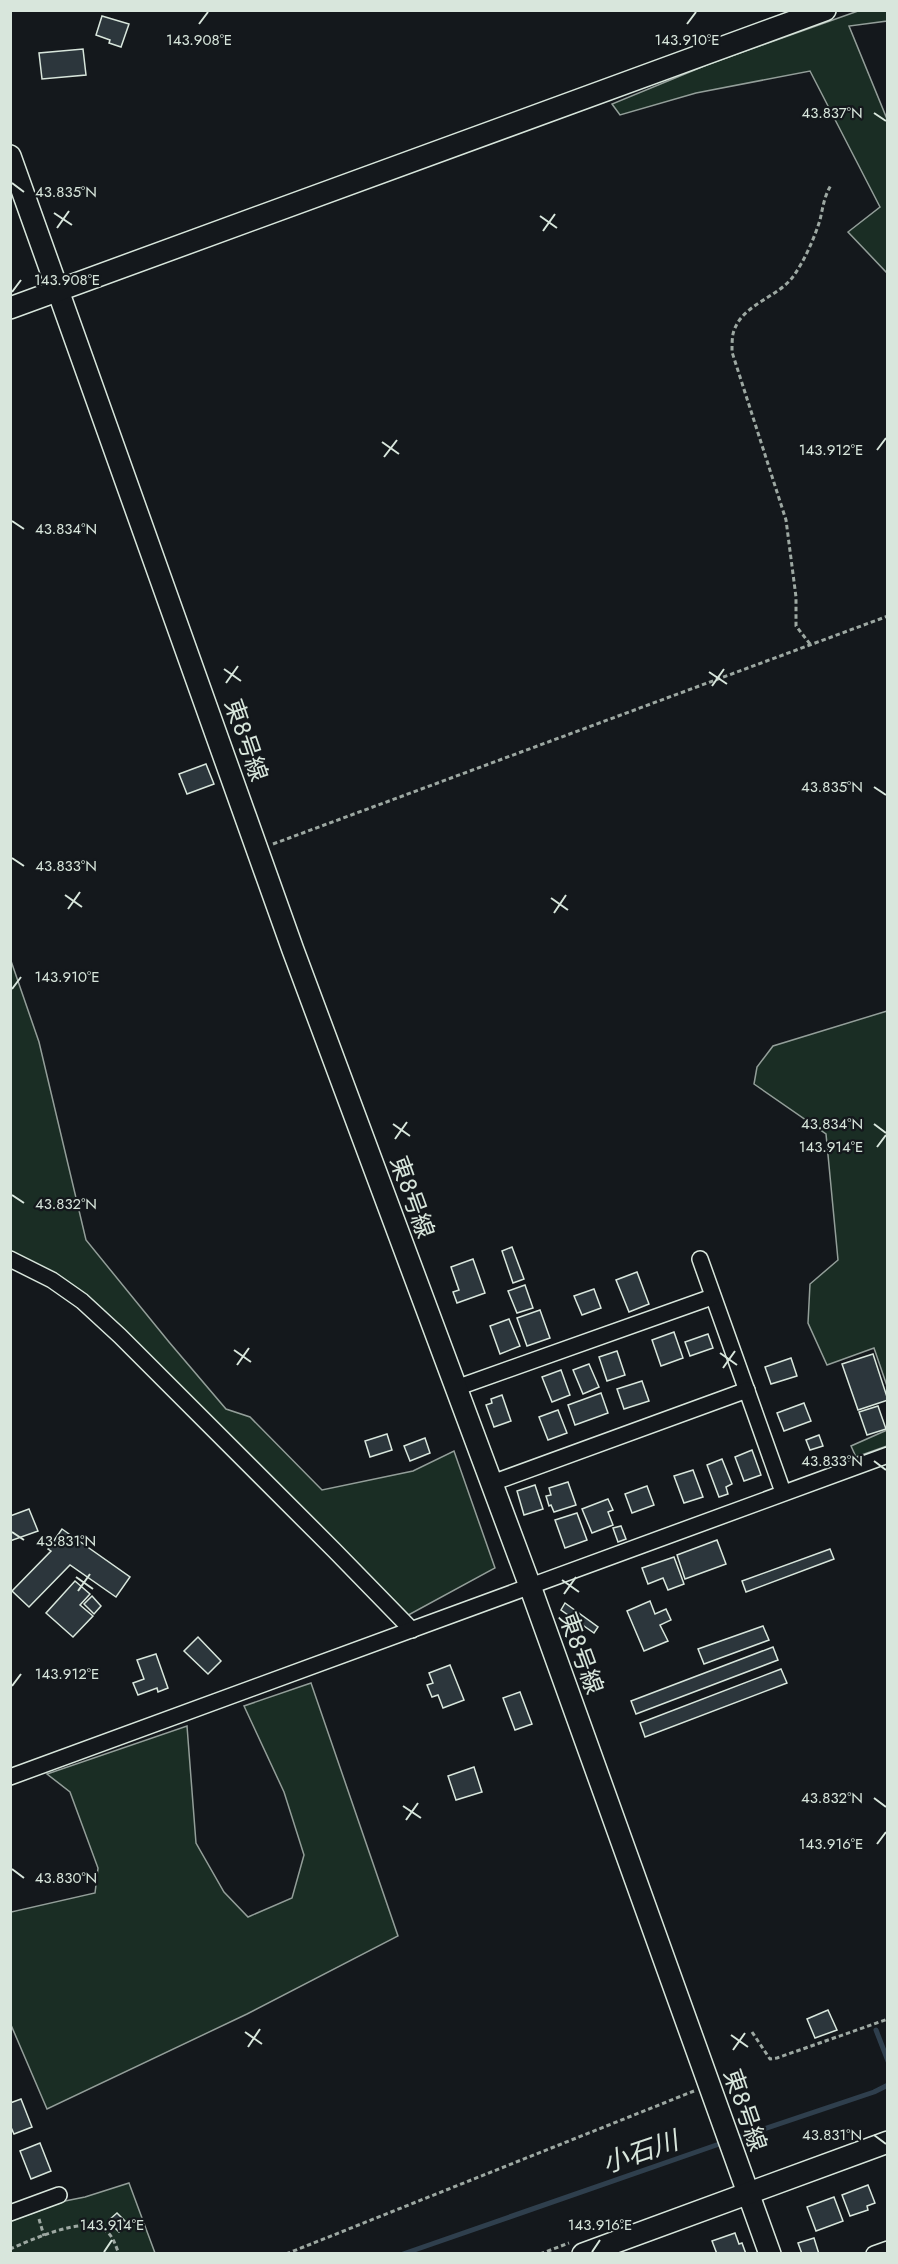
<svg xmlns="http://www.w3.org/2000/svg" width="898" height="2264" font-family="Jost,'Noto Sans JP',sans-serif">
<rect width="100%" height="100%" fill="#14181c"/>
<g fill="#1a2d24" stroke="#939e99" stroke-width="1.5">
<path d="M 858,11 L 887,11 L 887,21 L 849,26 L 887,119 L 887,273 L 848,232 L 880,207 L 810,71 L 696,93 L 620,115 L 612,104 L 709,64 Z"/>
<path d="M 10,958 L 39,1042 L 86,1240 L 169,1342 L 226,1409 L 250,1417 L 322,1490 L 413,1471 L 454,1451 L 495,1568 L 401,1619 L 120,1336 L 11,1259 Z"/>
<path d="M 887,1011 L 888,1011 L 887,1386 L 874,1348 L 827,1365 L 808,1323 L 810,1284 L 838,1260 L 826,1134 L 754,1084 L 757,1067 L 773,1046 Z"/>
<path d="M 887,1430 L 887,1446 L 856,1457 L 851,1446 Z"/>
<path d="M 311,1683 L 398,1936 L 247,2014 L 47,2109 L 11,2025 L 11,1912 L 95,1893 L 98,1868 L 70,1792 L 47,1774 L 187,1726 L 196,1843 L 224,1892 L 248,1917 L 292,1898 L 304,1855 L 284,1792 L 244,1706 Z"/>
<path d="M 129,2183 L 155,2253 L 11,2254 L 11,2221 L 65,2201 L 85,2197 Z"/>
</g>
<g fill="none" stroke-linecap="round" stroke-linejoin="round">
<g stroke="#2f3f4d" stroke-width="5">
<path d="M 876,2030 L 888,2061"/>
<path d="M 734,2139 L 874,2092 L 888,2085"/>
<path d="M 403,2254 L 725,2142"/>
</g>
</g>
<g fill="#2c363c" stroke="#d8e6dc" stroke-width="1.5">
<path d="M 102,16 L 129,24 L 121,47 L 109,43 L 110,40 L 96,35 Z"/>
<path d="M 83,49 L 86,75 L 42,79 L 39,53 Z"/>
<path d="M 206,764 L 214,784 L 187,794 L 179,774 Z"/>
<path d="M 512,1247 L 524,1279 L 513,1283 L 502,1251 Z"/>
<path d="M 473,1259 L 485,1293 L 457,1303 L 453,1292 L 459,1290 L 451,1267 Z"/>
<path d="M 637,1272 L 649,1304 L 629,1312 L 616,1280 Z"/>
<path d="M 525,1285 L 533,1308 L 517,1313 L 508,1291 Z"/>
<path d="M 594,1289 L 601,1308 L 582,1315 L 574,1296 Z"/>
<path d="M 540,1310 L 550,1338 L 527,1346 L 517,1318 Z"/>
<path d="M 509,1319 L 520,1346 L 500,1354 L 490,1326 Z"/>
<path d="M 674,1332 L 683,1358 L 661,1366 L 652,1340 Z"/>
<path d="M 708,1334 L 713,1348 L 690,1356 L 685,1342 Z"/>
<path d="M 617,1351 L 625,1375 L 607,1381 L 599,1357 Z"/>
<path d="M 873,1354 L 888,1400 L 858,1410 L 842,1364 Z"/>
<path d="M 791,1358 L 797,1376 L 771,1384 L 765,1367 Z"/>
<path d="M 589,1364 L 599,1387 L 583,1394 L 573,1370 Z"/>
<path d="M 561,1370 L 570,1395 L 552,1402 L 542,1377 Z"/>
<path d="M 642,1381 L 649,1401 L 624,1409 L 617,1389 Z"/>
<path d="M 601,1393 L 608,1413 L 575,1425 L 568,1405 Z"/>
<path d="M 502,1395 L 511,1421 L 494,1427 L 486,1405 L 492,1403 L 491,1399 Z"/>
<path d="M 804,1403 L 811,1421 L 784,1431 L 777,1413 Z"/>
<path d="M 878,1406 L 886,1429 L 867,1435 L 859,1412 Z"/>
<path d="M 558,1410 L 567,1433 L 548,1440 L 539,1417 Z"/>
<path d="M 387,1434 L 392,1450 L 370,1457 L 365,1441 Z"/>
<path d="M 819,1435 L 823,1446 L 810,1450 L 806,1440 Z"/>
<path d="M 425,1438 L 430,1453 L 410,1461 L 404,1446 Z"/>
<path d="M 752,1450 L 761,1475 L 744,1481 L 735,1457 Z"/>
<path d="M 722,1459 L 732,1484 L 726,1487 L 728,1494 L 719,1497 L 707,1465 Z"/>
<path d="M 693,1470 L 703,1497 L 684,1503 L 674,1476 Z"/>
<path d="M 568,1482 L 576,1505 L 554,1512 L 551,1505 L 549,1506 L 546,1496 L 551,1495 L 549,1488 Z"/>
<path d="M 535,1485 L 543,1509 L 524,1515 L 517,1491 Z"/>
<path d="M 647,1486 L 654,1505 L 632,1513 L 625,1494 Z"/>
<path d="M 608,1499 L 613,1510 L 608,1512 L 613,1525 L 592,1533 L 582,1509 Z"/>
<path d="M 29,1509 L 38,1531 L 10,1541 L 10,1516 Z"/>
<path d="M 577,1513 L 587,1540 L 565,1548 L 555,1520 Z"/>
<path d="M 621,1526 L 626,1539 L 618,1542 L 613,1528 Z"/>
<path d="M 62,1529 L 130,1577 L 116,1597 L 70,1565 L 29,1607 L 12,1591 L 51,1551 L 48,1549 Z"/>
<path d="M 717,1540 L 726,1564 L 685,1579 L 677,1555 Z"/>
<path d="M 830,1549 L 834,1559 L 746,1592 L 742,1581 Z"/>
<path d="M 674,1557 L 684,1584 L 668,1590 L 663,1578 L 648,1584 L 642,1568 Z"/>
<path d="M 75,1581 L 90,1594 L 80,1605 L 93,1616 L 73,1637 L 46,1613 Z"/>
<path d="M 92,1596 L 101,1606 L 94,1614 L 84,1604 Z"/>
<path d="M 650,1601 L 655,1614 L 666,1609 L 671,1620 L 660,1625 L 668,1641 L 644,1651 L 627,1611 Z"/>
<path d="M 565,1603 L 598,1627 L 594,1633 L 561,1610 Z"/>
<path d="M 763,1626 L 769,1640 L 704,1664 L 698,1649 Z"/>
<path d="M 198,1637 L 221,1661 L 208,1674 L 184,1651 Z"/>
<path d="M 773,1647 L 778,1660 L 636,1714 L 631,1701 Z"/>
<path d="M 156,1654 L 168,1688 L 158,1692 L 157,1688 L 138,1695 L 133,1683 L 144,1679 L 137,1660 Z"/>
<path d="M 450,1665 L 464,1700 L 443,1708 L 438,1695 L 432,1697 L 427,1685 L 433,1683 L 429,1673 Z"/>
<path d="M 781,1669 L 787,1683 L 645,1737 L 640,1723 Z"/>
<path d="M 520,1692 L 532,1724 L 515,1730 L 503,1698 Z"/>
<path d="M 474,1767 L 482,1792 L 456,1800 L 448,1776 Z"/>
<path d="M 828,2010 L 837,2030 L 815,2038 L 807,2019 Z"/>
<path d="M 21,2099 L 32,2127 L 14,2134 L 10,2125 L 10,2103 Z"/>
<path d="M 40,2143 L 51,2171 L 31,2179 L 20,2151 Z"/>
<path d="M 868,2185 L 875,2203 L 867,2206 L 868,2210 L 850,2216 L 842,2195 Z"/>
<path d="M 834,2197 L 843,2221 L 816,2231 L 807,2207 Z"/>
<path d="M 117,2213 L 127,2223 L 119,2232 L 108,2221 Z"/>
<path d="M 735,2233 L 739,2244 L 742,2243 L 746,2254 L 717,2254 L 712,2241 Z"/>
<path d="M 814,2238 L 819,2254 L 802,2254 L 798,2243 Z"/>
</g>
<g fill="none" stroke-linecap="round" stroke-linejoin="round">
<g stroke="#d8e6dc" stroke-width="18">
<g id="street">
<path d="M 10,1259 L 52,1280 L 82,1301 L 120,1336 L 334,1550 L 412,1630"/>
<path d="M 700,1259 L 783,1492"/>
<path d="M 456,1388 L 712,1297"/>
<path d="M 492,1483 L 747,1390"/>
<path d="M 10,1777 L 888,1455"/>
<path d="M 10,2213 L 59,2195"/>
<path d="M 874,2254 L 888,2249"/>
</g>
</g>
<g stroke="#d8e6dc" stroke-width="24">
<g id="secondary">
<path d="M 10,156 L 293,950 L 530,1586 L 770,2254"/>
<path d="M 10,308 L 825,10"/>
<path d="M 583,2254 L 888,2142"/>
</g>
</g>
<g stroke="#9da8a2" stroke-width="3" stroke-dasharray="4.5 3" stroke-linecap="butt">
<path d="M 810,644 L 796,626 L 796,597 L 786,520 L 732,352 C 732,346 732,339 733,334 C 740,305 775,299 792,278 C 804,262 814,239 820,220 C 823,207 824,197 831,185"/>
<path d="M 273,844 L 888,616"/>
<path d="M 752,2032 L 770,2059 L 777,2058 L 888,2019"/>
<path d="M 39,2219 L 44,2236"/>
<path d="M 10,2249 C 31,2240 85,2215 105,2230 C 113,2236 115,2244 119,2254"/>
<path d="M 286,2254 L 694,2091"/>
<path d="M 540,2254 L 569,2243"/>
</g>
<use href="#street" stroke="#14181c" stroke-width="15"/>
<use href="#secondary" stroke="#14181c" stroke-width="21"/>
</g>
<path fill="none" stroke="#d8e6dc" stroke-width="2" d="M 199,24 L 208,12M 687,24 L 696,12M 874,113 L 886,121M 12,183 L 24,192M 54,213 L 72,225M 540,216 L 557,228M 57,228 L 69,211M 543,231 L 555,214M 12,292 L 21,280M 382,442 L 399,454M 877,450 L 886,438M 384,457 L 397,440M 12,521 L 24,529M 224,669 L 241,681M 709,672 L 727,684M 226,683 L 238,666M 712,686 L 724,669M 874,787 L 886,795M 12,858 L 24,866M 65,895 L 82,907M 551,898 L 568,910M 68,909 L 80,892M 554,913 L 566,895M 12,989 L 21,977M 393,1124 L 410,1136M 874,1124 L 886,1133M 395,1139 L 407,1122M 877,1147 L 886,1135M 12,1195 L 24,1203M 234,1350 L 251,1362M 720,1353 L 737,1365M 237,1365 L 249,1348M 723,1368 L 735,1351M 874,1461 L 886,1470M 12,1532 L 24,1540M 76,1577 L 93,1589M 562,1580 L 579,1592M 78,1591 L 90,1574M 564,1594 L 576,1577M 12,1686 L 21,1674M 874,1798 L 886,1807M 403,1806 L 421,1818M 406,1820 L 418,1803M 877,1844 L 886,1832M 12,1869 L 24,1878M 245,2032 L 262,2044M 731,2035 L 748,2047M 248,2047 L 260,2029M 733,2050 L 745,2033M 874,2135 L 886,2144M 104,2252 L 112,2240M 592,2252 L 600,2240"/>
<g text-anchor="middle" stroke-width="4.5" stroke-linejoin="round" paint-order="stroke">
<g font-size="24" fill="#d8e6dc" stroke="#14181c">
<text transform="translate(246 740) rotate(71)" y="8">東8号線</text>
<text transform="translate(412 1197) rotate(70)" y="8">東8号線</text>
<text transform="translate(581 1653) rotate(70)" y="8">東8号線</text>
<text transform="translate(745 2110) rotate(71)" y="8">東8号線</text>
</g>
<g font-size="26" font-style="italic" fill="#d8e6dc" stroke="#14181c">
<text transform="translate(640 2152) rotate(-19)" y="9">小石川</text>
</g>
</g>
<g font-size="15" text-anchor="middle" fill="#d8e6dc" stroke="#14181c" stroke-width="4.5" stroke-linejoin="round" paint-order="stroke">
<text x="199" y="45">143.908°E</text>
<text x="687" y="45">143.910°E</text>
<text x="832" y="118">43.837°N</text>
<text x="66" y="197">43.835°N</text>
<text x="67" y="285">143.908°E</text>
<text x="831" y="455">143.912°E</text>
<text x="66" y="534">43.834°N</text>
<text x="832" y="792">43.835°N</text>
<text x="66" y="871">43.833°N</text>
<text x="67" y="982">143.910°E</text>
<text x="832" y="1129">43.834°N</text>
<text x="831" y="1152">143.914°E</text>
<text x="66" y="1209">43.832°N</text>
<text x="832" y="1466">43.833°N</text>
<text x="66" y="1546">43.831°N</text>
<text x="67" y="1679">143.912°E</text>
<text x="832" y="1803">43.832°N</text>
<text x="831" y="1849">143.916°E</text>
<text x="66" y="1883">43.830°N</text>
<text x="832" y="2140">43.831°N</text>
<text x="112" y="2230">143.914°E</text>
<text x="600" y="2230">143.916°E</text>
</g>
<rect width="898" height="2264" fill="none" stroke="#d8e6dc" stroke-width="24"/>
</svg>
